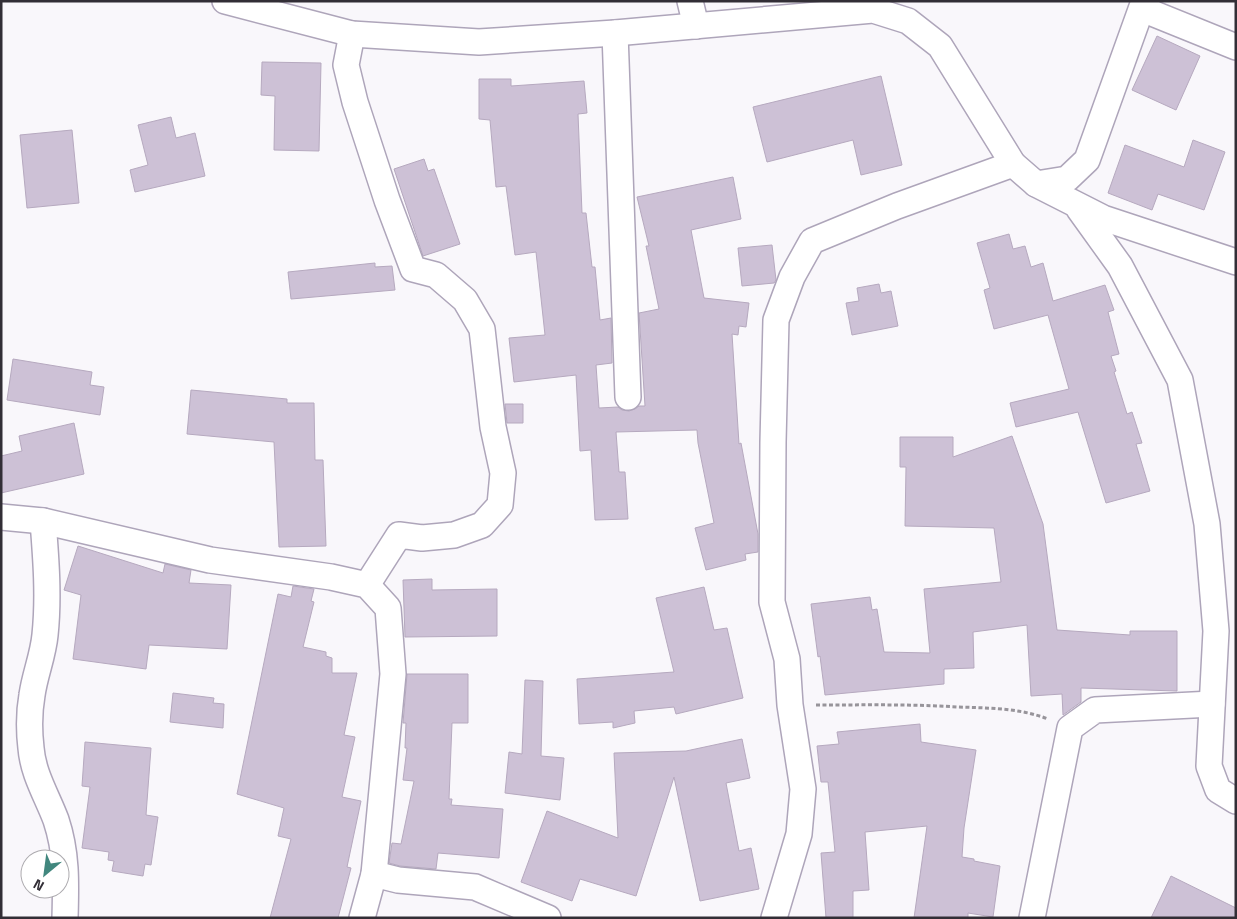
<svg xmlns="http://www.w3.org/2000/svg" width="1237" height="919" font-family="'Titillium Web',sans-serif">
<rect width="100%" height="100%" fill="#f9f7fb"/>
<g fill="#cdc1d6" stroke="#b6a9bf">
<path d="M 1157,36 L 1200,56 L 1176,110 L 1132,90 Z"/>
<path d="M 262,62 L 321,63 L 319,151 L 274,150 L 275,96 L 261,95 Z"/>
<path d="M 881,76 L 902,165 L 861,175 L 853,140 L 767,162 L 753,107 Z"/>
<path d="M 479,79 L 511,79 L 511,86 L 584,81 L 587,113 L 578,114 L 582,213 L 586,213 L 592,267 L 595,267 L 600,320 L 611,318 L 612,363 L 596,365 L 599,408 L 618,407 L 622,410 L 629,411 L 635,409 L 639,406 L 645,406 L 639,313 L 659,309 L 646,246 L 649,246 L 637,197 L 733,177 L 741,219 L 691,230 L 704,298 L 749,303 L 746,327 L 739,326 L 738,335 L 732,334 L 739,444 L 741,443 L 758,534 L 758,552 L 745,554 L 746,560 L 706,570 L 695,528 L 714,523 L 698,443 L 697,430 L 616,432 L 619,472 L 625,472 L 628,519 L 595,520 L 591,450 L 580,451 L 576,375 L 514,382 L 509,338 L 545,335 L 536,252 L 515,255 L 506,186 L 496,187 L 490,120 L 479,119 Z"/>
<path d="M 171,117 L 176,138 L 195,133 L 205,176 L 135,192 L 130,170 L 148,165 L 138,125 Z"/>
<path d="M 72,130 L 79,203 L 27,208 L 20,135 Z"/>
<path d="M 1193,140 L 1225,152 L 1204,210 L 1158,194 L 1152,210 L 1108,193 L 1125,145 L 1184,167 Z"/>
<path d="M 424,159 L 428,171 L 434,169 L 460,244 L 423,256 L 394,169 Z"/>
<path d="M 1009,234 L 1013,249 L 1025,246 L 1031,267 L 1043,263 L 1053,301 L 1105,285 L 1114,310 L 1108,312 L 1119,354 L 1111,356 L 1116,371 L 1114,372 L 1127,414 L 1132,412 L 1142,443 L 1136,444 L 1150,491 L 1106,503 L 1078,412 L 1016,427 L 1010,403 L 1069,389 L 1048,315 L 994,329 L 984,290 L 990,288 L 977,243 Z"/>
<path d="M 772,245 L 776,280 L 774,283 L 742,286 L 738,248 Z"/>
<path d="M 375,263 L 375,267 L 392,266 L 395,290 L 291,299 L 288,272 Z"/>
<path d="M 879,284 L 881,293 L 891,291 L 898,326 L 852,335 L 846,303 L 859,301 L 857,288 Z"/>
<path d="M 13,359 L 92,372 L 90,385 L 104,387 L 100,415 L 7,400 Z"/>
<path d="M 191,390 L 287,399 L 287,403 L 314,403 L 315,460 L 323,460 L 326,546 L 279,547 L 274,442 L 187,434 Z"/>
<path d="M 505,404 L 523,404 L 523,423 L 507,423 Z"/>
<path d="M 74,423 L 84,474 L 1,493 L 1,456 L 22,451 L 19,436 Z"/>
<path d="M 1012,436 L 1043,524 L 1057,630 L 1130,635 L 1130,631 L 1177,631 L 1177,691 L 1081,688 L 1081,702 L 1063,715 L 1062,694 L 1031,696 L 1027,625 L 973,632 L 974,668 L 944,669 L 944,684 L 825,695 L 820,656 L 818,657 L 811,604 L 870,597 L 872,610 L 877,609 L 884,652 L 930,653 L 924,589 L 1001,582 L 994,528 L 905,526 L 906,467 L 900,467 L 900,437 L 953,437 L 953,457 Z"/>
<path d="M 78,546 L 163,573 L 165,564 L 191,570 L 189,583 L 231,585 L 227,649 L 149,645 L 146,669 L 73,659 L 81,595 L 64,590 Z"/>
<path d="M 432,579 L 432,590 L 497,589 L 497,636 L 405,637 L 403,580 Z"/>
<path d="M 293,586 L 314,589 L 311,601 L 314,602 L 303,647 L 326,652 L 326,656 L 332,658 L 332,673 L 357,673 L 344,735 L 355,737 L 342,797 L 361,801 L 347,867 L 351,868 L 338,918 L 270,918 L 291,839 L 278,836 L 284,808 L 237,794 L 278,594 L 291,597 Z"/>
<path d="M 704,587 L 714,630 L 727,628 L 743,698 L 676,714 L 674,707 L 634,711 L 635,723 L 613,728 L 613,722 L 579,724 L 577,679 L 674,672 L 656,598 Z"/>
<path d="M 407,674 L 468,674 L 468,723 L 452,723 L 449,799 L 452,799 L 451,805 L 503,809 L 499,858 L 438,853 L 436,869 L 400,866 L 389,863 L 392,843 L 401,844 L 414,781 L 403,780 L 407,748 L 405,748 L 406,723 L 403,723 Z"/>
<path d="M 525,680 L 543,681 L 541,756 L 564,758 L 560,800 L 505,793 L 509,752 L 522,754 Z"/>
<path d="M 173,693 L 214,698 L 213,703 L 224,704 L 223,728 L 170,722 Z"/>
<path d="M 920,724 L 921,742 L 976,750 L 964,828 L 962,857 L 974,859 L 974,861 L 1000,866 L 993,917 L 968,913 L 968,918 L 914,918 L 927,826 L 865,832 L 869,890 L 853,891 L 853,918 L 826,918 L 821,853 L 835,852 L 828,782 L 821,782 L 817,746 L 839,744 L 837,732 Z"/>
<path d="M 742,739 L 750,778 L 726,783 L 739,851 L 751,848 L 759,889 L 700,901 L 674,777 L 636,896 L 580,879 L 572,901 L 521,882 L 547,811 L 618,838 L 614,753 L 686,751 Z"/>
<path d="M 85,742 L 151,748 L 146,815 L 158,817 L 151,865 L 145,864 L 143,876 L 112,871 L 114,861 L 108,860 L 109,852 L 82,848 L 90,787 L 82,786 Z"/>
<path d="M 1171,876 L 1236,908 L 1236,918 L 1151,918 Z"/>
</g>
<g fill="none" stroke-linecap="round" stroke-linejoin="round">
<g stroke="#aea5ba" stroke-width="28">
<g id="minor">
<path d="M 225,1 L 352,34 L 479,42 L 615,33 L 873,10 L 908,21 L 940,46 L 1013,164 L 1036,184 L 1103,218 L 1236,262"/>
<path d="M 690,1 L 696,26"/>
<path d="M 1142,9 L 1236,47"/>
<path d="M 615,33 L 628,397"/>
<path d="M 352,34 L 346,65 L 355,102 L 387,200 L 413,269 L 436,275 L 465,300 L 482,329 L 493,427 L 503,473 L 500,505 L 482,525 L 454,535 L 422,538 L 399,535 L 367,585"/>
<path d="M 1036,184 L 1067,179 L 1087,160 L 1143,4 L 1147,1"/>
<path d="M 1079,209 L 1120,266 L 1180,380 L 1207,524 L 1216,631 L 1209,766 L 1218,790 L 1236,801"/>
<path d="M 1,517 L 43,521 L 210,560 L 331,577 L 367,585 L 388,608 L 393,674 L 374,874 L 362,918"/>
<path d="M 43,521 C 46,559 49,597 45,635 C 43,656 35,674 32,695 C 29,712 29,731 31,748 C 33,774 47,796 56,820 C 67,853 66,883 65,918"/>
<path d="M 374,874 L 398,880 L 475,887 L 548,918"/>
<path d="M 774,918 L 799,834 L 803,789 L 790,705 L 787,659 L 772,602 L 773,442 L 776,320 L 792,277 L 812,241 L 897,206 L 1013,164"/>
<path d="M 1032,918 L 1070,728 L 1095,710 L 1212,704"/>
</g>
</g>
<path stroke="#97949a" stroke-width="3" stroke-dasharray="4 2.5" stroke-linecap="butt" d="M 816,705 C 863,705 910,704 958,707 C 988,708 1020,708 1048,719"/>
<use href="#minor" stroke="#fff" stroke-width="25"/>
</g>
<rect width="1237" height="919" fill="none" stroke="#322e36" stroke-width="5"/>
<g transform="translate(45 874) rotate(209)"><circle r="24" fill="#ffffff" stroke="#adabaf"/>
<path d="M0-4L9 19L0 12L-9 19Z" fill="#41877e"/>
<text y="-8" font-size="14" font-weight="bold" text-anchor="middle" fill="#322e36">N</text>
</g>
</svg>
